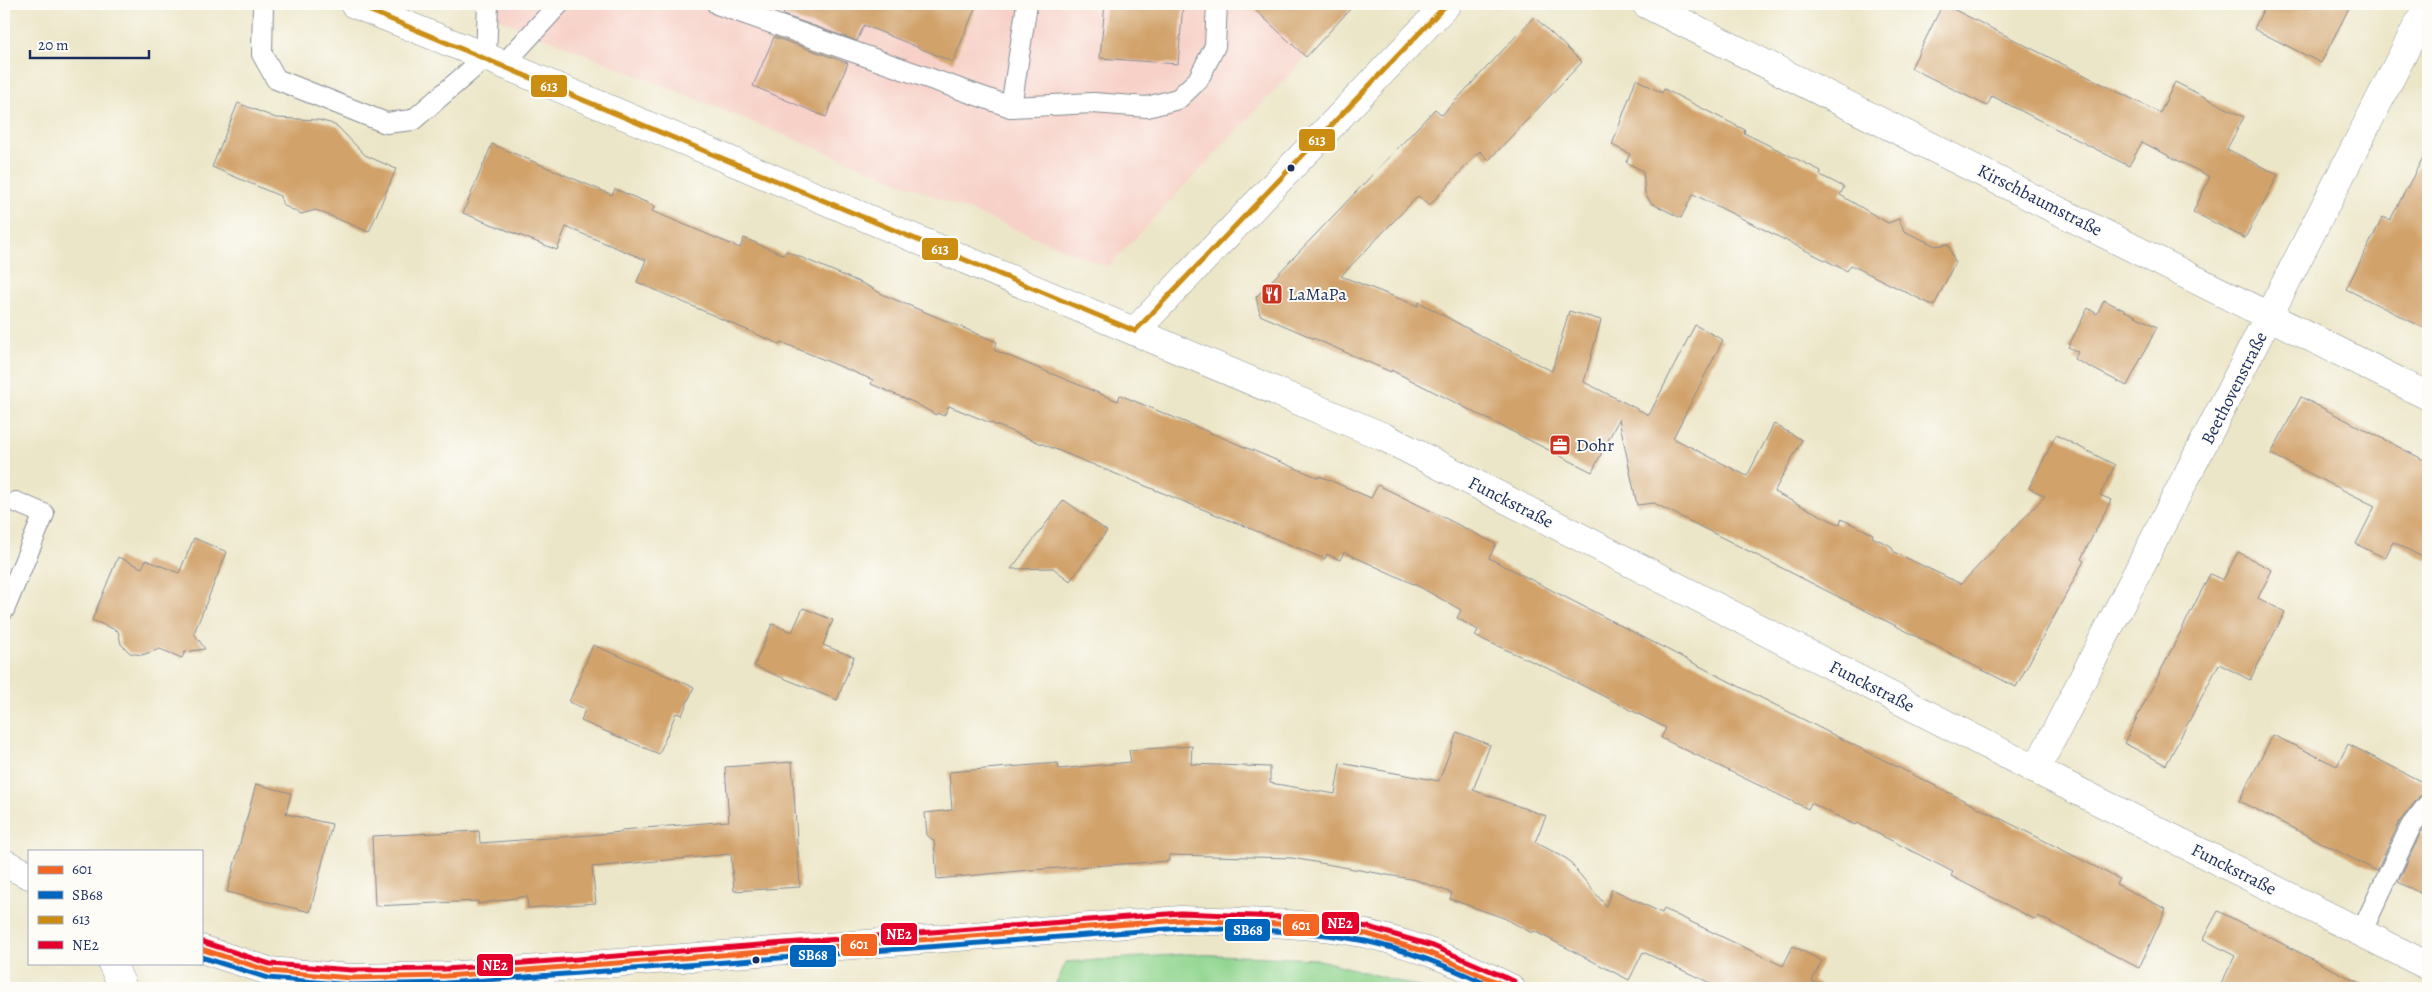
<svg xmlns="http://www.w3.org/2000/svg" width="2432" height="992" font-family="Alegreya,serif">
<rect width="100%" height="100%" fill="#fdfcf7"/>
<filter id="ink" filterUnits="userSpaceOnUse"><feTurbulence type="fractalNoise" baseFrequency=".02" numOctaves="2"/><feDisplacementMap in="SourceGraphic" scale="10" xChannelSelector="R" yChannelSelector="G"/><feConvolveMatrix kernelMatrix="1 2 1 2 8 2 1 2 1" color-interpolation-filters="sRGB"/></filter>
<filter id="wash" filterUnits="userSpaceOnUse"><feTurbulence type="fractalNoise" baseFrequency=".0096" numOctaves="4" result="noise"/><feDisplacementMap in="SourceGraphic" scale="20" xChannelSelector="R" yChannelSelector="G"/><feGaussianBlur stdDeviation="1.12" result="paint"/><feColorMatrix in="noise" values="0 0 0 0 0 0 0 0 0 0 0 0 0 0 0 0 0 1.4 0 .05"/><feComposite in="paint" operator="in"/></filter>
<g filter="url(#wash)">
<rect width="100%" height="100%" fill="#ece6c8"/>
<path fill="#f7d1c8" d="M 485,4 L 1356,4 L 1108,267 L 485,13 Z"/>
<path fill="#8ed48d" stroke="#548276" d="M 1189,954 L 1316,959 L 1423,988 L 1054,988 L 1066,962 Z"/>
<g id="blocks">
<g fill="#d1a26a">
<path d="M 788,4 L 977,4 L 953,62 L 864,25 L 857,41 L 783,15 Z"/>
<path d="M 1105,4 L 1183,4 L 1178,64 L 1100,58 Z"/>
<path d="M 1249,4 L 1355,4 L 1306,57 Z"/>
<path d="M 1943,4 L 2160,113 L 2175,82 L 2244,117 L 2227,149 L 2278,175 L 2245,238 L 2193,212 L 2210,177 L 2142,142 L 2129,166 L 1992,96 L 1987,106 L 1911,68 Z"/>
<path d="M 2266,4 L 2351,4 L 2321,63 L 2254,29 Z"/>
<path d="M 1534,17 L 1582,62 L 1489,160 L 1480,151 L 1429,206 L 1418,196 L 1341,276 L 1418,306 L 1419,302 L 1485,338 L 1552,371 L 1569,311 L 1601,320 L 1584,382 L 1649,415 L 1695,325 L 1723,340 L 1673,438 L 1747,476 L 1774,424 L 1802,440 L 1774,492 L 1840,525 L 1841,519 L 1873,534 L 1872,537 L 1891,546 L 1894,552 L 1961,584 L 2045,496 L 2029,488 L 2056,435 L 2115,465 L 2100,495 L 2111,500 L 2081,559 L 2084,561 L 2016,687 L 1654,503 L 1637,505 L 1619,419 L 1592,472 L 1391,370 L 1391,372 L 1260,315 L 1256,297 L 1435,109 L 1442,115 Z"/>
<path d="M 774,37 L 848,63 L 826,117 L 753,86 Z"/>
<path d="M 1636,79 L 1662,93 L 1664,89 L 1745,130 L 1744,133 L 1821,171 L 1820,175 L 1844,187 L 1840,195 L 1888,223 L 1899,219 L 1904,231 L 1936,246 L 1948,244 L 1955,262 L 1934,306 L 1851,265 L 1847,271 L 1693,194 L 1681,218 L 1651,203 L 1645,193 L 1643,171 L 1626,162 L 1630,154 L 1612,145 Z"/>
<path d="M 238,103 L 276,118 L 318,120 L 330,123 L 338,127 L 365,155 L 396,169 L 369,232 L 316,210 L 301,214 L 283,205 L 280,196 L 212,167 Z"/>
<path d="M 492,144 L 612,195 L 615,189 L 655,206 L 652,211 L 740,248 L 744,238 L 784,255 L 786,251 L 866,285 L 884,295 L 997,342 L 994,350 L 1118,401 L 1120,395 L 1319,478 L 1320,476 L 1371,498 L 1378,485 L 1437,514 L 1496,544 L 1489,558 L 1820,728 L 2041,839 L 2119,879 L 2116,884 L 2166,909 L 2139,968 L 2038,916 L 2036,920 L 1951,876 L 1953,872 L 1857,823 L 1855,825 L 1811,803 L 1808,809 L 1661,738 L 1666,728 L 1556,672 L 1475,636 L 1478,630 L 1457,618 L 1461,610 L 1418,586 L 1344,552 L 1340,560 L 1327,554 L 1325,559 L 949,406 L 944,416 L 937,413 L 936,415 L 915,403 L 871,384 L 873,380 L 781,342 L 779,344 L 637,282 L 646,260 L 566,227 L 557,250 L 463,213 Z"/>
<path d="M 2428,148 L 2428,330 L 2346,289 L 2383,217 L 2390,220 Z"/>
<path d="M 2104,300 L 2157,327 L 2127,386 L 2074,359 L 2078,352 L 2068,347 L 2088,308 L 2097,314 Z"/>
<path d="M 2301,397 L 2428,462 L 2428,560 L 2393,542 L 2385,558 L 2356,544 L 2375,506 L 2271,454 Z"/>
<path d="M 1064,500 L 1107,531 L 1070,581 L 1053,568 L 1011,569 Z"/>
<path d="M 194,538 L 227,552 L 194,633 L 205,649 L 185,652 L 182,658 L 160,649 L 142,655 L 130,653 L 121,644 L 118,631 L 92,620 L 118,557 L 142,568 L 146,560 L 179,573 Z"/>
<path d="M 2238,552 L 2272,570 L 2258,598 L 2285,612 L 2250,680 L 2219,664 L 2166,765 L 2124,743 L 2210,574 L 2223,580 Z"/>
<path d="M 803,608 L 833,620 L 823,645 L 854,657 L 837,700 L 754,666 L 772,624 L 792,632 Z"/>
<path d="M 593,645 L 694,687 L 682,715 L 676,713 L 659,754 L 581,721 L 585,709 L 569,702 Z"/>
<path d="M 1457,732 L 1490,745 L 1473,790 L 1546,816 L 1535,842 L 1567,859 L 1606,906 L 1612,889 L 1662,913 L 1664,909 L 1783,966 L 1793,946 L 1822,961 L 1812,981 L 1827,988 L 1721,988 L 1643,952 L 1629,980 L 1534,931 L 1532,933 L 1504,918 L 1450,899 L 1452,893 L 1416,880 L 1292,858 L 1169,855 L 1169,861 L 1029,870 L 937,879 L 934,841 L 927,835 L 925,813 L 952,810 L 949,772 L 1058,763 L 1059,769 L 1131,762 L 1129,750 L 1192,746 L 1191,764 L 1270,767 L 1270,783 L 1335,794 L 1340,763 L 1439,781 Z"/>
<path d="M 2273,735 L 2337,766 L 2348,744 L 2428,785 L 2428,792 L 2419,797 L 2400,821 L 2377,871 L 2239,801 Z"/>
<path d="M 792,762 L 800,887 L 734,891 L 731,854 L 592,867 L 596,903 L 528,908 L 527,896 L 478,904 L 478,901 L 375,906 L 372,836 L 479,831 L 480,843 L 590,835 L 622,832 L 622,830 L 729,821 L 725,767 Z"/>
<path d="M 256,784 L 291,793 L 286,814 L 332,824 L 310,912 L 227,892 Z"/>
<path d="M 2428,823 L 2428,897 L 2398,882 L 2421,832 Z"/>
<path d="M 2218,911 L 2369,988 L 2219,988 L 2235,956 L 2203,939 Z"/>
</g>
</g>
</g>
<g filter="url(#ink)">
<use href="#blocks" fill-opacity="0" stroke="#848a93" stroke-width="1"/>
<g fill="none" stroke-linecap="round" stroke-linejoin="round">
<g stroke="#848a93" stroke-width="22">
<g id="service">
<path d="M 263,4 L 262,54 L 276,79 L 386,123 L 413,120 L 486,57 L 488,4"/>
<path d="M 717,4 L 1011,107 L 1027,4"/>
<path d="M 503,65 L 559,4"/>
<path d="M 1011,107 L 1093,103 L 1147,107 L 1178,99 L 1198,80 L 1215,46 L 1217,4"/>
<path d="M 4,610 L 44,514 L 16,502"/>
<path d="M 2361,933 L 2411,826 L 2428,804"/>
</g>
</g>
<g stroke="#848a93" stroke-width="29">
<g id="minor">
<path d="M 354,4 L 486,57 L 1384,437 L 2036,770 L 2428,966"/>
<path d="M 1646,4 L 2428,396"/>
<path d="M 1135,331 L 1447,4"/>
<path d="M 2036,770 L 2428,5"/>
<path d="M 112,963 L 123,988"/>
</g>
</g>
<g stroke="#848a93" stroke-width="29">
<g id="tertiary">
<path d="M 4,863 L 29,875"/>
<path d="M 201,949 L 269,971 L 351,978 L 446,976 L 1181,920 C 1236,922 1291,922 1345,930 C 1404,939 1458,962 1511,988"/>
</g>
</g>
<use href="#service" stroke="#fff" stroke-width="20"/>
<use href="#minor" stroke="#fff" stroke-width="28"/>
<use href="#tertiary" stroke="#fff" stroke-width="28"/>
<g stroke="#fdfcf7" stroke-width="9">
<path id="bus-1" d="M 201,949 L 269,971 L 351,978 L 446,976 L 1181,920 L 1304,925 L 1367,934 L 1430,953 L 1511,988"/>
</g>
<g stroke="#fdfcf7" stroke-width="9">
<path id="bus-2" d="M 201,957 L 268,978 L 351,985 L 446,983 L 1181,928 C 1242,930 1305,929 1365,941 C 1410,951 1453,968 1494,988"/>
</g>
<g stroke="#fdfcf7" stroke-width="9">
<g id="bus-3">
<path d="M 354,4 L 1135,331"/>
<path d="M 1135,331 L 1447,4"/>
</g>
</g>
<g stroke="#fdfcf7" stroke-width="9">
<path id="bus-4" d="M 203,942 L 270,964 L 351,970 L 446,969 L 1181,913 L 1305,918 L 1368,927 L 1433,946 L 1514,981"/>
</g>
<use href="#bus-1" stroke="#f26522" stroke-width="5"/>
<use href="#bus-2" stroke="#0065bd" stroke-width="5"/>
<use href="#bus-3" stroke="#cb8e13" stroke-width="5"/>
<use href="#bus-4" stroke="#e4002b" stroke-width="5"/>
</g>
</g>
<defs>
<g id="restaurant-square" transform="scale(1.125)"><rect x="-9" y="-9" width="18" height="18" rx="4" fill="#c8321e" stroke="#fdfcf7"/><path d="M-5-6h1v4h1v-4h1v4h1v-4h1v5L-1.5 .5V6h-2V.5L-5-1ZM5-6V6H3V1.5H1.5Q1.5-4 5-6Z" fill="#fff"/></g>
<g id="office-square" transform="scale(1.125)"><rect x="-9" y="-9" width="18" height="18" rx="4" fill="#c8321e" stroke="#fdfcf7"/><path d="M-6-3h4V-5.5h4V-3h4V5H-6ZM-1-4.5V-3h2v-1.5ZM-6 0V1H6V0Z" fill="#fff"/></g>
</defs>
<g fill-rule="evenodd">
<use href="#restaurant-square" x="1272" y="294"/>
<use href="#office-square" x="1560" y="445"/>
</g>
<g fill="#1b2f5e" stroke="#fdfcf7" stroke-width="2">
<circle cx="1291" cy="168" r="4.5"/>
<circle cx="756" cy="960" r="4.5"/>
</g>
<g text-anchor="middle" stroke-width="4" stroke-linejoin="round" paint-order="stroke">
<g font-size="18" fill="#1b2f5e" stroke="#fdfcf7">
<text transform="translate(2040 200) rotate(27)" y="6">Kirschbaumstraße</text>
<text transform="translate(2234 388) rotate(-63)" y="6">Beethovenstraße</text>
<text transform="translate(1511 502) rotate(27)" y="6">Funckstraße</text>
<text transform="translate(1872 686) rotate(27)" y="6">Funckstraße</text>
<text transform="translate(2234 869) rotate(27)" y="6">Funckstraße</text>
</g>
<g font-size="18" fill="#1b2f5e" stroke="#fdfcf7" text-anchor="start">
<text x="1288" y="300">LaMaPa</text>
<text x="1576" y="451">Dohr</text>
</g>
</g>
<g stroke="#fdfcf7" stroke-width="2">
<rect x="530" y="74" width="38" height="24" rx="5" fill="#cb8e13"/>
<rect x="1298" y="128" width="38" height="24" rx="5" fill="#cb8e13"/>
<rect x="921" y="237" width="38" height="24" rx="5" fill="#cb8e13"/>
<rect x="1321" y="911" width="39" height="24" rx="5" fill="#e4002b"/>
<rect x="1282" y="913" width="38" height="24" rx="5" fill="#f26522"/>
<rect x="1224" y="918" width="47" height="24" rx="5" fill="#0065bd"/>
<rect x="880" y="922" width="38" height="24" rx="5" fill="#e4002b"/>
<rect x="840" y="933" width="38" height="24" rx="5" fill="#f26522"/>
<rect x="789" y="944" width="48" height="24" rx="5" fill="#0065bd"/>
<rect x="476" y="953" width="38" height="24" rx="5" fill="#e4002b"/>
</g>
<g font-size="14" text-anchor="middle" font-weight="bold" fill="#fff">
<text x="549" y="91">613</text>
<text x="1317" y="145">613</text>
<text x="940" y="254">613</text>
<text x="1340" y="928">NE2</text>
<text x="1301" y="930">601</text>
<text x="1248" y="935">SB68</text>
<text x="899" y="939">NE2</text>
<text x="859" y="949">601</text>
<text x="813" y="960">SB68</text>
<text x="495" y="970">NE2</text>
</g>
<rect width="2432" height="992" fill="none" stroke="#fdfcf7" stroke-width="20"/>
<rect x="28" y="850" width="175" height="115" fill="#fdfcf7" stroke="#a3aaba"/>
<rect x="38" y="866" width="25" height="8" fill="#f26522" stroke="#a3aaba"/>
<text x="72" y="874" font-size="15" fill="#1b2f5e">601</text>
<rect x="38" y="891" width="25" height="8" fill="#0065bd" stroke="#a3aaba"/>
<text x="72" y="900" font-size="15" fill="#1b2f5e">SB68</text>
<rect x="38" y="916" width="25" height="8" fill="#cb8e13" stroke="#a3aaba"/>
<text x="72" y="924" font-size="15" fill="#1b2f5e">613</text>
<rect x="38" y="941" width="25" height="8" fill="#e4002b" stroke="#a3aaba"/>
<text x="72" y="950" font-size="15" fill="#1b2f5e">NE2</text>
<path d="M30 50v8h119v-8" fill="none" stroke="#1b2f5e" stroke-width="2.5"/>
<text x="38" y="50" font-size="15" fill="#1b2f5e" stroke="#fdfcf7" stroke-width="4" paint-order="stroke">20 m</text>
</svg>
